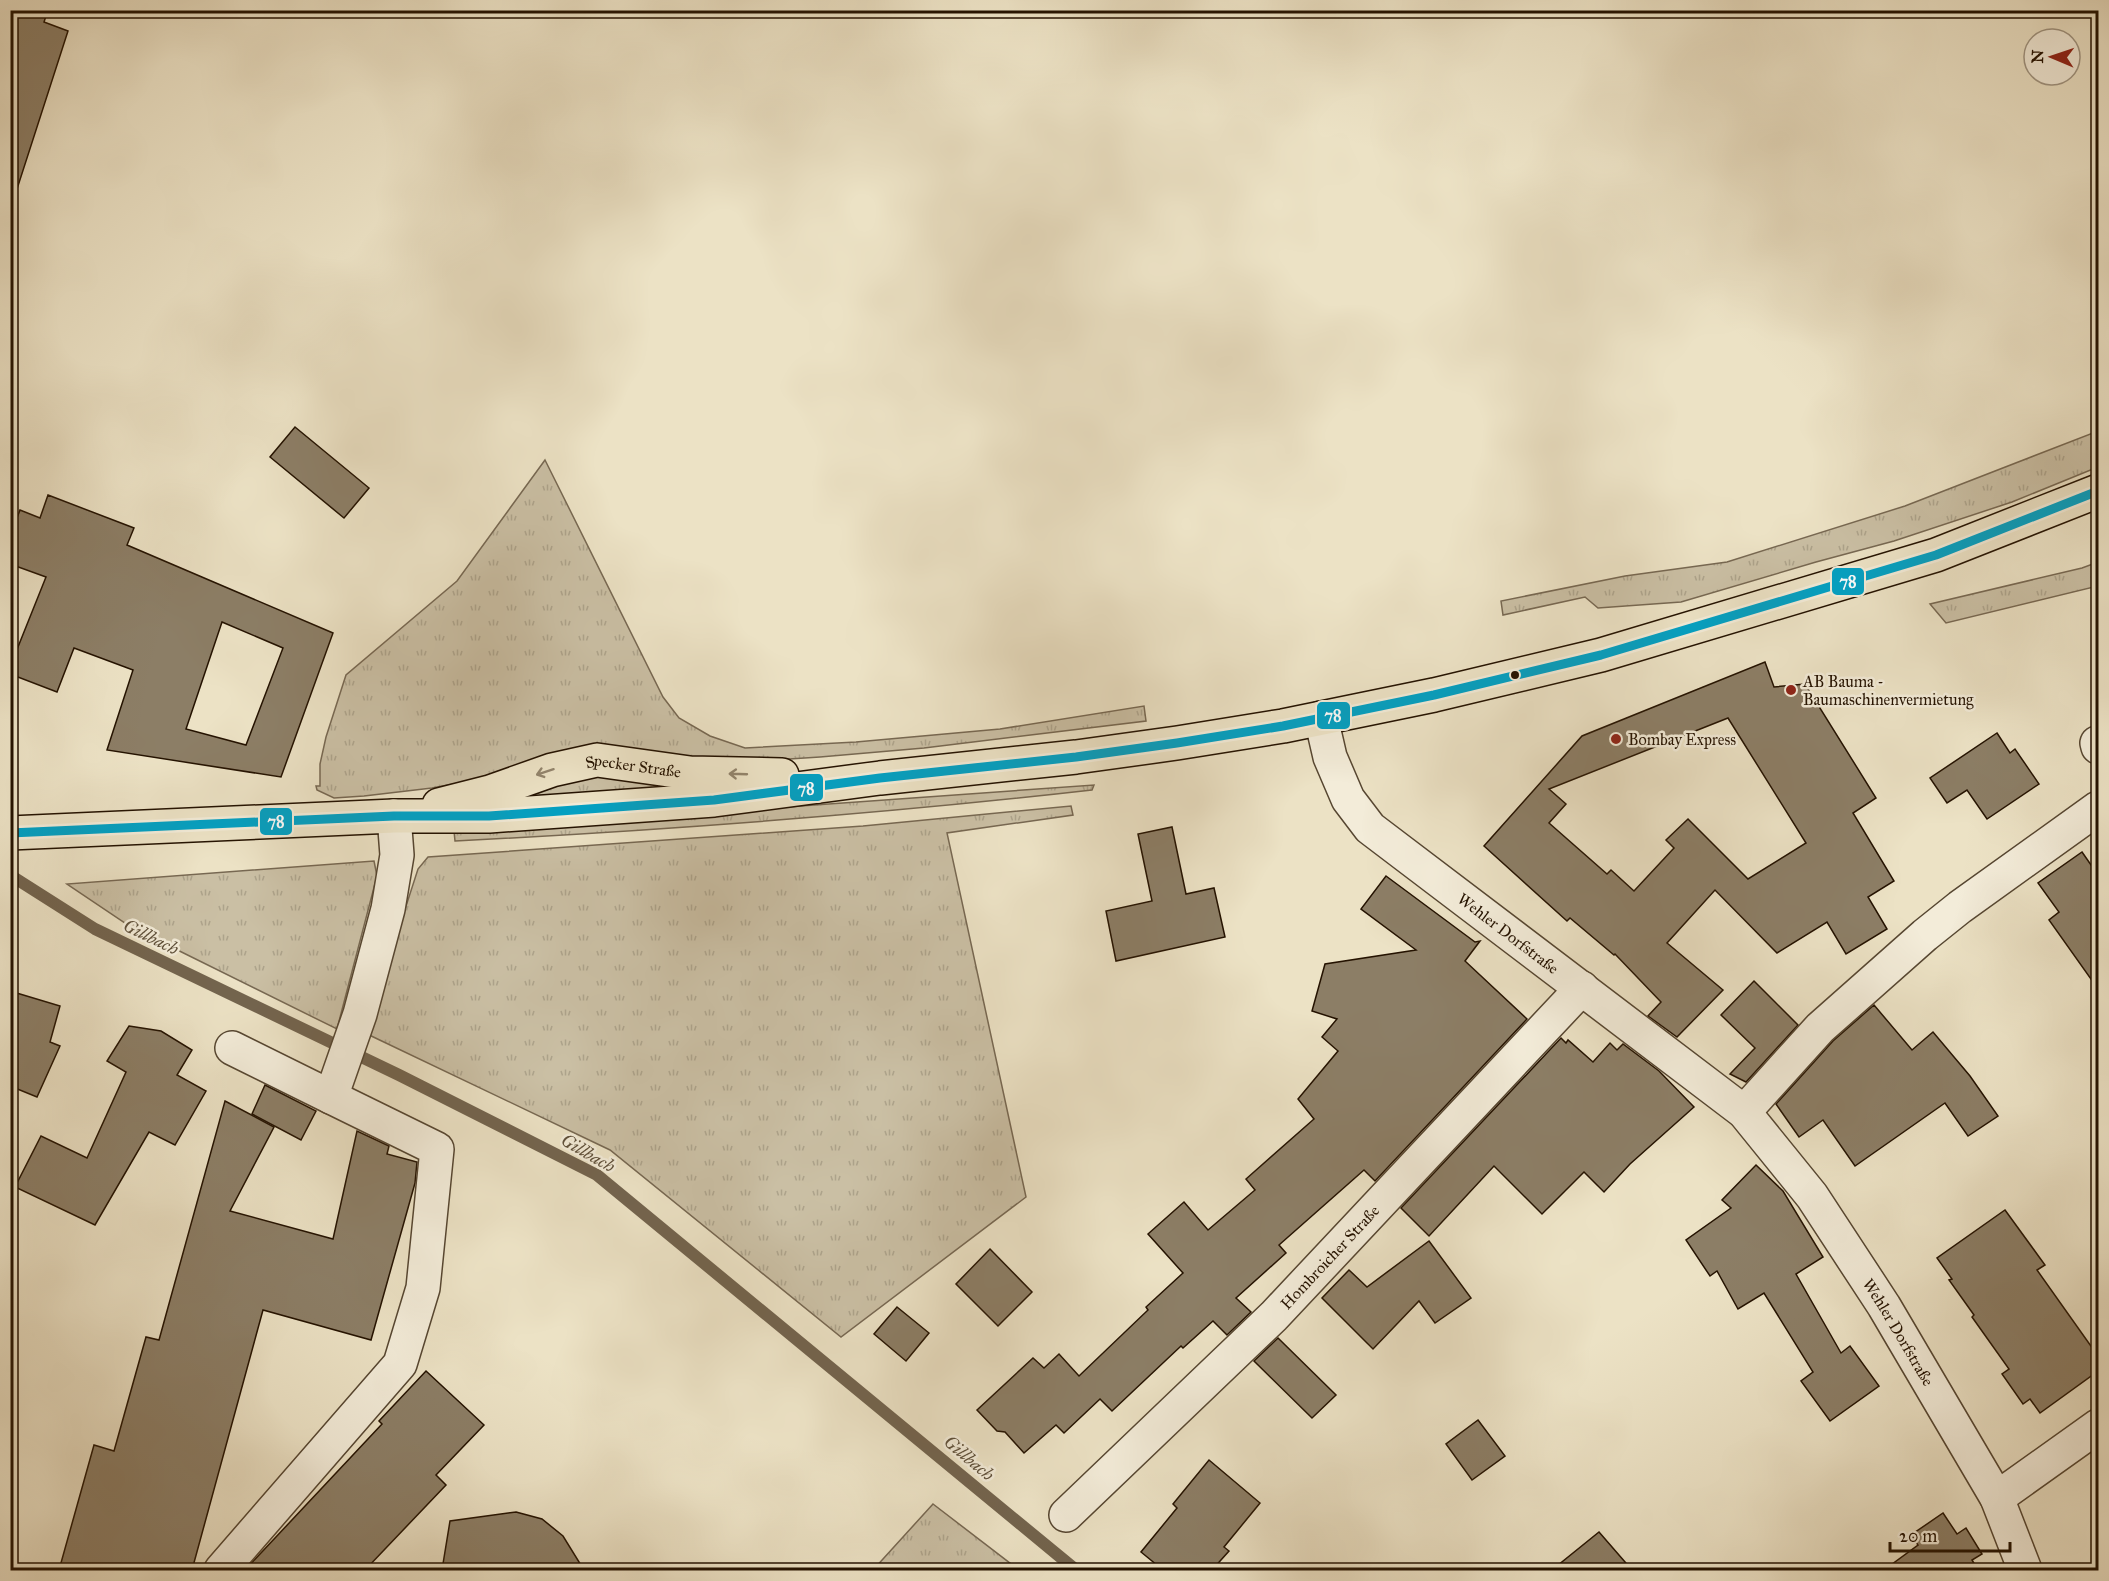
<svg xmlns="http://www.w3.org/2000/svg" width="2109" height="1581" font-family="'IM FELL Great Primer',serif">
<defs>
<pattern id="grass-tufts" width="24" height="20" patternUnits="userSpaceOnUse" patternTransform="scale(1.5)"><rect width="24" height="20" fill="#cabfa4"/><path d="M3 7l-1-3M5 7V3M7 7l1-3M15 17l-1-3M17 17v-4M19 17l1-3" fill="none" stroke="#ada38b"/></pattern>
</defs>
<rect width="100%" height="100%" fill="#ece2c5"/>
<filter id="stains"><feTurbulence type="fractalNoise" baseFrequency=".00333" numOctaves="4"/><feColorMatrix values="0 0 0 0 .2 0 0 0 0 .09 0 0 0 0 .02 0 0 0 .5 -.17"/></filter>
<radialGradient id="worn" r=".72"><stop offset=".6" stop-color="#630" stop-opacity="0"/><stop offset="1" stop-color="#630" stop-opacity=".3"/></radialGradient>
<g fill="url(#grass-tufts)" stroke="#776852" stroke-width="1.5">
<path d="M 2098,431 L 2098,467 L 2012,502 L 1894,541 L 1816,562 L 1681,602 L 1598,608 L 1585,597 L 1503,615 L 1501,601 L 1625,576 L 1727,562 L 1905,506 Z"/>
<path d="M 545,460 L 663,697 L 679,718 L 710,736 L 745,748 L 856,742 L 1000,729 L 1144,706 L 1146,721 L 924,748 L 820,757 L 475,780 L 432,788 L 364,796 L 334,798 L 317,790 L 316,786 L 320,786 L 320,764 L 326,737 L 346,675 L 457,581 Z"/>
<path d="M 2098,562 L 2098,586 L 1946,623 L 1930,604 L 2082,568 Z"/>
<path d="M 604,775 L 674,784 L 671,796 L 531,805 L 530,793 L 562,783 Z"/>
<path d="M 1094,785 L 1092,790 C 881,814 668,830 455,841 L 454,831 Z"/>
<path d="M 1071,806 L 1073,815 L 947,833 L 1026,1197 L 841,1337 L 610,1150 L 365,1033 L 418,869 L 428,857 L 863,826 Z"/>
<path d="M 374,861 L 377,876 L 337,1029 L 131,927 L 67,884 Z"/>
<path d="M 933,1504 L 1019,1570 L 873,1570 Z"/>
</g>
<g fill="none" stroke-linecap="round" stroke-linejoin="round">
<path stroke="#73644e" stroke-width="12" d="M 10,875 L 95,929 L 399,1075 L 597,1175 L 1076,1570"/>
</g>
<g fill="#8c7e66" stroke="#241200" stroke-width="1.5" fill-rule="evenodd">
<path d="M 10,10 L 48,10 L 44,22 L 68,31 L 17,189 L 10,188 Z"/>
<path d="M 295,427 L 369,488 L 344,518 L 270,457 Z"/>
<path d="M 48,495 L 134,528 L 127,545 L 333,633 L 281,777 L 107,750 L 133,670 L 74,648 L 57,692 L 10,674 L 10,667 L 46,577 L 10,564 L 10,536 L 20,510 L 40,518 ZM 222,622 L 283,648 L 246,745 L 186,729 Z"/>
<path d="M 1765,662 L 1774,687 L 1805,684 L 1876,798 L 1853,813 L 1894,881 L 1868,897 L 1887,929 L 1846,954 L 1827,922 L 1777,953 L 1715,890 L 1667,943 L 1723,990 L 1677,1037 L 1648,1016 L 1661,1002 L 1615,954 L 1614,955 L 1570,918 L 1567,921 L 1484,846 L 1582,736 ZM 1728,718 L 1806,843 L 1748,879 L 1688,819 L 1666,840 L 1674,848 L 1634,891 L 1611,870 L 1607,874 L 1549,823 L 1566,804 L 1549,789 Z"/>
<path d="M 1997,733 L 2010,753 L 2015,749 L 2039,784 L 1987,819 L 1967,790 L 1947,803 L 1930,778 Z"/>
<path d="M 1172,827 L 1186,894 L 1214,888 L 1225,937 L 1116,961 L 1106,911 L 1152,901 L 1138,834 Z"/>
<path d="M 2082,852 L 2098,875 L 2098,989 L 2049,920 L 2059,912 L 2038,883 Z"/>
<path d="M 1386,876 L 1475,942 L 1480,941 L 1465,961 L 1527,1019 L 1375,1181 L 1364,1170 L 1279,1245 L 1286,1253 L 1236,1298 L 1251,1312 L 1227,1335 L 1213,1321 L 1183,1348 L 1181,1346 L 1112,1411 L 1100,1399 L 1064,1433 L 1056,1425 L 1024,1453 L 1005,1432 L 997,1431 L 977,1410 L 1033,1358 L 1044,1368 L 1059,1354 L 1079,1376 L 1148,1310 L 1146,1307 L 1183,1273 L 1148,1234 L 1184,1202 L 1208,1230 L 1255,1190 L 1246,1179 L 1314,1119 L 1298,1099 L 1338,1051 L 1322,1037 L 1337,1019 L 1312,1011 L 1325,964 L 1416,950 L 1361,909 Z"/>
<path d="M 1754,981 L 1798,1025 L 1746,1082 L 1730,1074 L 1755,1048 L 1721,1015 Z"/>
<path d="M 10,991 L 60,1006 L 50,1042 L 60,1046 L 37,1097 L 10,1086 Z"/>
<path d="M 1874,1005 L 1912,1050 L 1933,1032 L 1970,1076 L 1998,1116 L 1968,1136 L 1945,1103 L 1855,1166 L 1823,1120 L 1799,1137 L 1776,1104 L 1833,1041 Z"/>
<path d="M 129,1026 L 161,1031 L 192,1050 L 177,1075 L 206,1091 L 175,1145 L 149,1132 L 95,1225 L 15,1187 L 41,1136 L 87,1158 L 126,1072 L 107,1061 Z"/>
<path d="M 1561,1038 L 1566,1043 L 1568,1040 L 1593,1062 L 1610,1043 L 1617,1050 L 1623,1044 L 1659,1071 L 1694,1107 L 1630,1164 L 1604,1192 L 1584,1172 L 1542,1214 L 1494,1166 L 1429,1236 L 1401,1208 Z"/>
<path d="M 265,1085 L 316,1111 L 301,1140 L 252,1114 Z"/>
<path d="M 225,1101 L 274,1127 L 230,1211 L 333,1239 L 357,1131 L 389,1146 L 387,1154 L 417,1162 L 415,1183 L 371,1340 L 263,1310 L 192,1570 L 59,1570 L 94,1445 L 114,1451 L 146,1337 L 159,1340 Z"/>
<path d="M 1756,1165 L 1783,1191 L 1823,1257 L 1796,1274 L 1841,1353 L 1850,1346 L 1879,1386 L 1830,1421 L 1801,1381 L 1813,1372 L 1764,1293 L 1738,1309 L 1717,1271 L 1710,1276 L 1686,1240 L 1731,1208 L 1722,1200 Z"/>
<path d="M 2005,1210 L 2045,1265 L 2037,1270 L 2098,1356 L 2098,1371 L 2040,1413 L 2030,1399 L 2023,1404 L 2002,1374 L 2009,1369 L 1972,1317 L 1974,1315 L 1949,1280 L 1952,1279 L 1937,1258 Z"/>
<path d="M 1429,1241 L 1471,1298 L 1435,1323 L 1419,1301 L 1373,1349 L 1322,1298 L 1349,1270 L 1367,1287 Z"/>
<path d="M 990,1249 L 1032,1292 L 998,1326 L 956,1284 Z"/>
<path d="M 897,1307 L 929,1333 L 906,1361 L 874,1334 Z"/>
<path d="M 1278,1338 L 1336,1395 L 1312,1418 L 1254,1361 Z"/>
<path d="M 426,1371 L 484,1425 L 436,1475 L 446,1485 L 365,1570 L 245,1570 L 382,1424 L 379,1421 Z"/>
<path d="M 1478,1420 L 1505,1456 L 1472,1480 L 1446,1444 Z"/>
<path d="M 1209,1460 L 1260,1503 L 1224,1547 L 1229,1551 L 1212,1570 L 1163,1570 L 1141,1552 L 1177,1508 L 1173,1504 Z"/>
<path d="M 516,1512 L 542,1519 L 563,1536 L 584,1570 L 442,1570 L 450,1521 Z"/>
<path d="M 1943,1513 L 1957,1534 L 1966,1528 L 1982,1554 L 1972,1560 L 1978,1570 L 1884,1570 L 1918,1545 L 1911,1535 Z"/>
<path d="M 1599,1532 L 1632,1570 L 1552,1570 Z"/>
</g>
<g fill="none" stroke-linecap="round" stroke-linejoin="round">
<g stroke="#564631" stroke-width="36">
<g id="minor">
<path id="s1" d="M 1321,718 L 1330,757 L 1348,799 L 1370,828 L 1744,1112 L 1812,1196 L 1884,1306 L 1997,1498 L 2025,1570"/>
<path d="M 2097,743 L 2098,747"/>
<path d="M 232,1048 L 331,1097 L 360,1014 L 388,909 L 397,855 L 394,816"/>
<path d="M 1744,1112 L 1820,1028 L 1925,935 L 1960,907 L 2098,808"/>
<path d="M 1997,1498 L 2098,1426"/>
<path id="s2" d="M 1066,1515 L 1274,1316 L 1582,988"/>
<path d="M 221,1570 L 400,1364 L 423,1288 L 437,1149 L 331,1097"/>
</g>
</g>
<g stroke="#241200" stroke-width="36">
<g id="major">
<path id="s3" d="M 439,805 L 490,792 L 552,770 L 597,760 L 690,773 L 782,775"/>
<path d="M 10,833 L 394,816 L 489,816 L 714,800 L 880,778 L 1076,757 L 1177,743 L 1283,726 L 1434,695 L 1601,655 L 1936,555 L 2098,491"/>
</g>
</g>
<use href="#minor" stroke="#f3ecd9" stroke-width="33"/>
<use href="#major" stroke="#ece2c5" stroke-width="33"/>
<g stroke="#f3ecd9" stroke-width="14">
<path id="bus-1" d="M 10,833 L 394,816 L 489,816 L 714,800 L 880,778 L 1076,757 L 1177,743 L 1283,726 L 1434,695 L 1601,655 L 1936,555 L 2098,491"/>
</g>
<use href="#bus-1" stroke="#02a1c4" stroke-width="9"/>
</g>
<defs><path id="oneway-shaft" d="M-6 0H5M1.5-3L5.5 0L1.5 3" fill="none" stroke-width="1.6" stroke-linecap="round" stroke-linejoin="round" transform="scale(1.5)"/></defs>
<g stroke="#92846c">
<use href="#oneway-shaft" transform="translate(545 772) rotate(162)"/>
<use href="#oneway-shaft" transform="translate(738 774) rotate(-178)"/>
</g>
<circle fill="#241200" stroke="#f3ecd9" stroke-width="2" cx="1515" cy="675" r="5"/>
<g fill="#8f2418" stroke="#f3ecd9" stroke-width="2">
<circle cx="1791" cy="690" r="6"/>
<circle cx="1616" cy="739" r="6"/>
</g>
<g text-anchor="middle" stroke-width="5" stroke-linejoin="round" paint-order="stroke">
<g font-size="16" fill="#241200" stroke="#f3ecd9" text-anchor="start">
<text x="1803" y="687">AB Bauma -<tspan x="1803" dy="18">Baumaschinenvermietung</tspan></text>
<text x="1628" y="745">Bombay Express</text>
</g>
<g font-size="16" fill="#241200" stroke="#f3ecd9">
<text dy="6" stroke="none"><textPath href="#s3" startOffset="201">Specker Straße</textPath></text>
<text dy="6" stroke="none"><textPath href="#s1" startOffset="296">Wehler Dorfstraße</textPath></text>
<text dy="6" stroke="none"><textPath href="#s2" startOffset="369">Hombroicher Straße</textPath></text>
<text dy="6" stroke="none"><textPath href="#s1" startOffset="861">Wehler Dorfstraße</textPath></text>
</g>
<g font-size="18" font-style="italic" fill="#5f503a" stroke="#f3ecd9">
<text transform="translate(151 937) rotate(26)" y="6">Gillbach</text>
<text transform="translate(588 1153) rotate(30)" y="6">Gillbach</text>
<text transform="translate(969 1458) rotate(40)" y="6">Gillbach</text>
</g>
</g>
<g stroke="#f3ecd9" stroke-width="2">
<rect x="1831" y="567" width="34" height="29" rx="6" fill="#02a1c4"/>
<rect x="1316" y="701" width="35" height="29" rx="6" fill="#02a1c4"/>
<rect x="789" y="773" width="35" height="29" rx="6" fill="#02a1c4"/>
<rect x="259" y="807" width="34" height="29" rx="6" fill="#02a1c4"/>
</g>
<g font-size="16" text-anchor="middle" font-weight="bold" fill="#fff">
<text x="1848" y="587">78</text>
<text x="1333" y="721">78</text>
<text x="806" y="794">78</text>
<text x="276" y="827">78</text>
</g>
<rect width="2109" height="1581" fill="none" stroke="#ece2c5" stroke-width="36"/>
<rect x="12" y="12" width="2085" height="1557" fill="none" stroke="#241200" stroke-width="3"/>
<rect x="18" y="18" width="2073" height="1545" fill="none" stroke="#241200" stroke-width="1.5"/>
<g transform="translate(2052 57) rotate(272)"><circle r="28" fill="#f3ecd9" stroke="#a09582" stroke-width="1.5"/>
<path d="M0-4.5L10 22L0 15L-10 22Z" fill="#8f2418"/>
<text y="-9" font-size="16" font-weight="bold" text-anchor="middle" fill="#241200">N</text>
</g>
<path d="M1890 1542v9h120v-9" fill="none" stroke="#241200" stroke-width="3"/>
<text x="1899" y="1542" font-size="18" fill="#241200" stroke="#f3ecd9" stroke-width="4.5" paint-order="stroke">20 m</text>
<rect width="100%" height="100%" filter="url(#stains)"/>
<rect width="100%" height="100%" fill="url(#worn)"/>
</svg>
